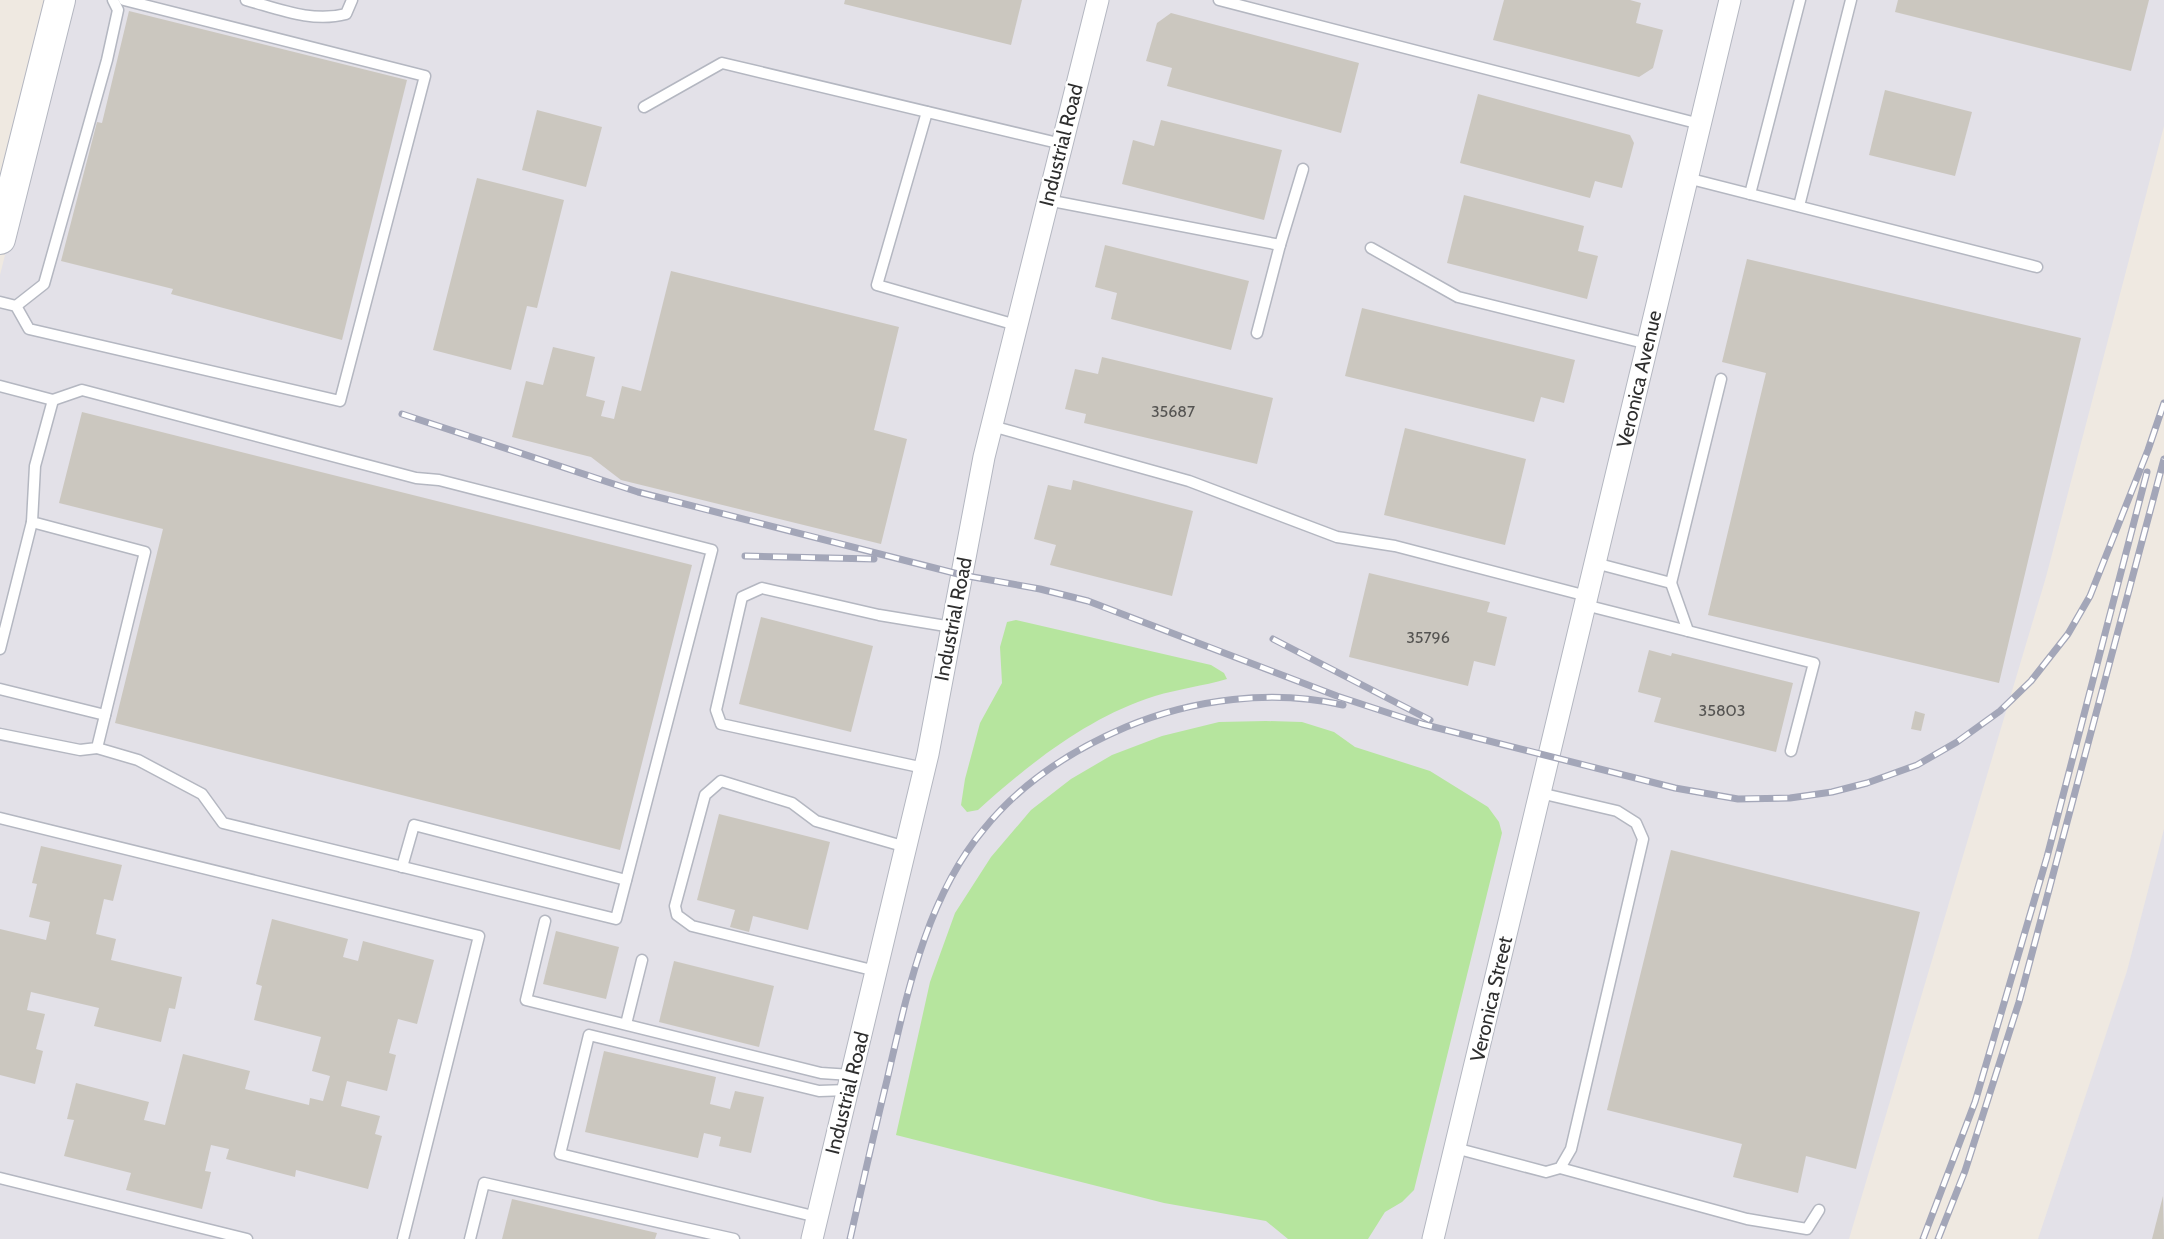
<svg xmlns="http://www.w3.org/2000/svg" width="2164" height="1239" font-family="Cabin,sans-serif">
<rect width="100%" height="100%" fill="#efe9e1"/>
<g fill="#e3e1e8">
<path d="M 69,0 L 2164,0 L 2164,126 L 2046,577 L 1849,1239 L 0,1239 L 0,275 Z"/>
<path d="M 2164,829 L 2164,1239 L 2038,1239 L 2127,971 Z"/>
</g>
<g fill="#b6e59e">
<path d="M 1016,620 L 1211,665 L 1224,673 L 1227,679 C 1203,686 1178,689 1155,696 C 1088,717 1029,764 978,810 L 967,812 L 961,805 L 965,779 L 980,723 L 1002,683 L 1000,647 L 1007,622 Z"/>
<path d="M 1266,721 L 1302,722 L 1334,732 L 1355,747 L 1430,771 L 1488,807 L 1499,822 L 1502,833 L 1414,1190 L 1402,1202 L 1385,1212 L 1368,1239 L 1288,1239 L 1266,1221 L 1164,1203 L 896,1135 L 930,982 L 955,913 L 991,857 L 1031,810 L 1071,779 L 1112,755 L 1162,736 L 1219,722 Z"/>
</g>
<g fill="#cbc7bf">
<path d="M 845,0 L 1022,0 L 1011,45 L 844,4 Z"/>
<path d="M 1504,0 L 1630,0 L 1641,3 L 1636,23 L 1663,30 L 1653,68 L 1639,77 L 1493,40 Z"/>
<path d="M 1898,0 L 2149,0 L 2131,71 L 1895,12 Z"/>
<path d="M 129,11 L 407,80 L 342,340 L 171,294 L 173,289 L 61,261 L 97,122 L 102,123 Z"/>
<path d="M 1171,13 L 1359,63 L 1341,133 L 1167,86 L 1172,68 L 1146,61 L 1157,23 Z"/>
<path d="M 1885,90 L 1972,112 L 1955,176 L 1869,155 Z"/>
<path d="M 1478,94 L 1630,135 L 1634,143 L 1622,188 L 1595,181 L 1590,198 L 1460,163 Z"/>
<path d="M 537,110 L 602,127 L 586,187 L 522,170 Z"/>
<path d="M 1161,120 L 1282,150 L 1264,220 L 1122,184 L 1133,140 L 1154,146 Z"/>
<path d="M 477,178 L 564,200 L 537,308 L 527,306 L 511,370 L 433,350 Z"/>
<path d="M 1464,195 L 1584,226 L 1578,251 L 1598,256 L 1587,299 L 1447,263 Z"/>
<path d="M 1105,245 L 1249,281 L 1231,350 L 1111,319 L 1117,293 L 1095,287 Z"/>
<path d="M 1747,259 L 2081,338 L 1999,683 L 1708,615 L 1766,373 L 1722,362 Z"/>
<path d="M 671,271 L 899,327 L 874,430 L 907,439 L 881,544 L 621,480 L 591,457 L 512,437 L 526,381 L 543,385 L 553,347 L 595,357 L 586,396 L 605,401 L 601,416 L 614,419 L 622,386 L 641,391 Z"/>
<path d="M 1362,308 L 1575,360 L 1564,403 L 1541,397 L 1534,422 L 1345,376 Z"/>
<path d="M 1102,357 L 1273,398 L 1257,464 L 1084,423 L 1086,414 L 1065,409 L 1075,369 L 1098,374 Z"/>
<path d="M 82,412 L 692,565 L 620,850 L 115,723 L 163,529 L 59,503 Z"/>
<path d="M 1405,428 L 1526,459 L 1505,545 L 1384,515 Z"/>
<path d="M 1073,480 L 1193,511 L 1172,596 L 1050,565 L 1056,545 L 1034,539 L 1048,485 L 1071,490 Z"/>
<path d="M 1369,573 L 1490,602 L 1487,612 L 1507,617 L 1495,666 L 1474,661 L 1468,686 L 1349,657 Z"/>
<path d="M 761,617 L 873,646 L 851,732 L 739,704 Z"/>
<path d="M 1649,650 L 1671,656 L 1672,653 L 1793,683 L 1776,752 L 1654,722 L 1661,698 L 1638,692 Z"/>
<path d="M 1915,711 L 1925,714 L 1921,731 L 1911,729 Z"/>
<path d="M 719,814 L 830,842 L 808,930 L 753,916 L 749,932 L 730,927 L 735,910 L 697,900 Z"/>
<path d="M 41,846 L 122,865 L 113,901 L 104,899 L 96,934 L 116,939 L 111,960 L 182,977 L 175,1009 L 169,1008 L 161,1042 L 94,1026 L 99,1008 L 31,992 L 27,1010 L 45,1014 L 36,1049 L 43,1051 L 35,1084 L 0,1075 L 0,929 L 46,940 L 50,922 L 29,917 L 37,884 L 32,883 Z"/>
<path d="M 1671,850 L 1920,912 L 1856,1169 L 1806,1156 L 1798,1193 L 1733,1177 L 1742,1144 L 1607,1110 Z"/>
<path d="M 272,919 L 348,939 L 343,957 L 358,961 L 363,941 L 434,960 L 417,1024 L 398,1019 L 389,1053 L 396,1055 L 387,1091 L 347,1081 L 341,1106 L 380,1116 L 375,1134 L 382,1136 L 368,1189 L 296,1170 L 295,1177 L 226,1159 L 229,1149 L 211,1145 L 205,1171 L 211,1172 L 202,1209 L 126,1190 L 131,1173 L 64,1156 L 74,1120 L 67,1119 L 76,1083 L 149,1102 L 144,1120 L 165,1125 L 183,1054 L 250,1071 L 245,1089 L 309,1105 L 310,1098 L 323,1101 L 330,1076 L 312,1071 L 321,1037 L 254,1020 L 262,986 L 256,984 Z"/>
<path d="M 556,931 L 619,947 L 606,999 L 543,984 Z"/>
<path d="M 674,961 L 774,986 L 759,1047 L 659,1022 Z"/>
<path d="M 604,1051 L 716,1077 L 710,1104 L 730,1109 L 735,1091 L 764,1097 L 751,1153 L 719,1146 L 721,1137 L 704,1133 L 698,1158 L 585,1132 Z"/>
<path d="M 2163,1196 L 2164,1239 L 2152,1239 Z"/>
<path d="M 512,1199 L 657,1233 L 655,1239 L 502,1239 Z"/>
</g>
<g fill="none" stroke-linecap="round" stroke-linejoin="round">
<g stroke="#b4b7c1" stroke-width="13">
<g id="service">
<path d="M 246,0 C 279,9 312,23 346,14 L 352,0"/>
<path d="M 1219,0 L 1700,124"/>
<path d="M 644,107 L 722,63 L 1062,144"/>
<path d="M 927,112 L 877,285 L 1016,325"/>
<path d="M 1687,178 L 2037,267"/>
<path d="M 1750,194 L 1800,0"/>
<path d="M 1047,200 L 1280,245 L 1257,333"/>
<path d="M 1799,206 L 1851,0"/>
<path d="M 1280,245 L 1303,169"/>
<path d="M 1371,248 L 1458,297 L 1648,344"/>
<path d="M 0,302 L 16,306 L 29,329 L 340,401 L 425,76 L 124,0"/>
<path d="M 16,306 L 44,284 L 107,60 L 118,10 L 113,0"/>
<path d="M 0,386 L 53,400 L 35,466 L 32,522 L 145,552 L 97,748 L 80,750 L 0,734"/>
<path d="M 53,400 L 82,390 L 416,478 L 439,480 L 712,550 L 616,919 L 223,823 L 202,794 L 138,760 L 97,748"/>
<path d="M 992,426 L 1189,481 L 1337,537 L 1395,546 L 1587,596"/>
<path d="M 1595,563 L 1671,583 L 1721,379"/>
<path d="M 1671,583 L 1688,631"/>
<path d="M 1585,605 L 1814,663 L 1791,751"/>
<path d="M 0,649 L 32,522"/>
<path d="M 0,689 L 105,715"/>
<path d="M 924,768 L 721,724 L 716,710 L 742,597 L 762,588 L 879,615 L 952,627"/>
<path d="M 0,818 L 479,936 L 403,1239"/>
<path d="M 402,867 L 414,825 L 626,880"/>
<path d="M 545,921 L 526,1000 L 821,1073 L 851,1075"/>
<path d="M 876,971 L 692,926 L 677,915 L 675,906 L 705,795 L 721,781 L 792,803 L 816,821 L 906,847"/>
<path d="M 626,1024 L 642,960"/>
<path d="M 1455,1148 L 1546,1172 L 1560,1168 L 1571,1149 L 1643,839 L 1636,823 L 1617,811 L 1540,793"/>
<path d="M 1560,1168 L 1747,1219 L 1807,1229 L 1819,1210"/>
<path d="M 0,1178 L 247,1239"/>
<path d="M 817,1217 L 560,1154 L 589,1035 L 819,1091 L 848,1090"/>
<path d="M 470,1239 L 484,1183 L 734,1239"/>
</g>
</g>
<g stroke="#b4b7c1" stroke-width="23">
<g id="minor">
<path d="M 812,1239 L 928,754 L 984,457 L 1098,0"/>
<path d="M 1433,1239 L 1730,0"/>
</g>
</g>
<g stroke="#b4b7c1" stroke-width="32">
<path id="secondary" d="M 0,239 L 60,0"/>
</g>
<use href="#service" stroke="#fff" stroke-width="10"/>
<use href="#minor" stroke="#fff" stroke-width="21"/>
<use href="#secondary" stroke="#fff" stroke-width="30"/>
<g stroke="#a3a6b8" stroke-width="7">
<g id="rail">
<path d="M 402,414 L 638,492 L 962,575 L 1040,589 L 1088,601 L 1337,696 L 1422,724 L 1675,788 L 1738,799 L 1790,798 L 1832,792 L 1867,783 L 1917,765 L 1957,742 L 2000,711 L 2031,681 L 2068,634 L 2090,596 L 2148,450 L 2164,403"/>
<path d="M 745,556 L 874,559"/>
<path d="M 1273,639 L 1430,720"/>
<path d="M 850,1239 C 862,1186 874,1133 887,1080 C 907,994 926,898 984,829 C 1021,783 1072,750 1126,727 C 1193,699 1272,689 1343,705"/>
<path d="M 1923,1239 L 1975,1102 L 2047,857 L 2147,472"/>
<path d="M 1938,1239 L 1965,1171 L 2019,1002 L 2164,459"/>
</g>
</g>
<use href="#rail" stroke="#fff" stroke-width="4.5" stroke-dasharray="14" stroke-linecap="butt"/>
</g>
<g text-anchor="middle" stroke-width="5" stroke-linejoin="round" paint-order="stroke">
<g font-size="16" fill="#555452">
<text x="1173" y="417">35687</text>
<text x="1428" y="643">35796</text>
<text x="1722" y="716">35803</text>
</g>
<g font-size="20" fill="#2e2e2e" stroke="#fff">
<text transform="translate(1061 145) rotate(-76)" y="7">Industrial Road</text>
<text transform="translate(1639 379) rotate(-77)" y="7">Veronica Avenue</text>
<text transform="translate(953 619) rotate(-79)" y="7">Industrial Road</text>
<text transform="translate(1491 999) rotate(-77)" y="7">Veronica Street</text>
<text transform="translate(847 1093) rotate(-76)" y="7">Industrial Road</text>
</g>
</g>
</svg>
